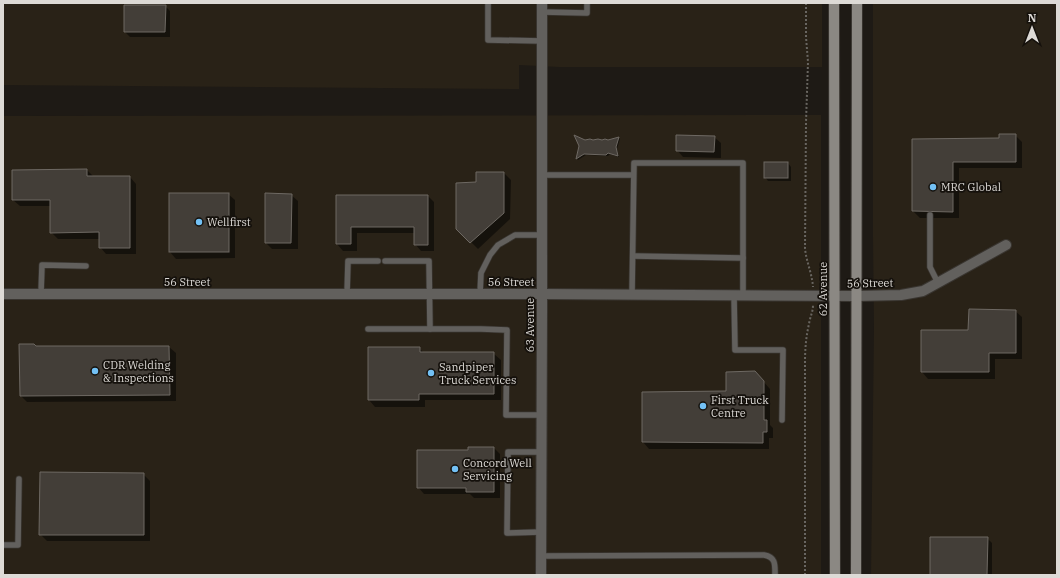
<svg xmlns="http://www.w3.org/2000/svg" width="1060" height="578" font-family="'IBM Plex Serif',serif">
<rect width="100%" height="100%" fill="#1e1a15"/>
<g fill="#292217">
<path d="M 3,3 L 822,3 L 822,67 L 559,67 L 519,65 L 519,89 L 3,85 Z"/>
<path d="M 873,3 L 1057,3 L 1057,575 L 871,575 L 874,328 L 873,237 Z"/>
<path d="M 821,115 L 821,575 L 3,575 L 3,116 Z"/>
</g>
<g fill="#0007">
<path d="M 165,6 L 170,11 L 170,37 L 130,37 L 125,32 Z"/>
<path d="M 1015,135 L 1022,142 L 1022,168 L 959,168 L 959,218 L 920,218 L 913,211 L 913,140 L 1000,139 Z"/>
<path d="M 714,137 L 721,143 L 721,158 L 683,157 L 677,150 Z"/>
<path d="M 619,138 L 620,139 L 617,149 L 619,157 L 610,154 L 608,156 L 586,155 L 578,160 L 577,159 L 580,146 L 585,141 L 608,141 Z"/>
<path d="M 788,163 L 791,167 L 791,181 L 768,181 L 765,177 Z"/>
<path d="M 87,170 L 93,176 L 130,177 L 136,184 L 136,254 L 106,254 L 100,247 L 100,239 L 58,239 L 51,232 L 51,206 L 20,206 L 13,200 Z"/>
<path d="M 477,173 L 504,173 L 511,180 L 510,219 L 478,249 L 457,228 L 477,183 Z"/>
<path d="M 228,194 L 235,200 L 235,258 L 176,259 L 170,252 Z"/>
<path d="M 291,195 L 298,201 L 298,249 L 272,249 L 266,243 Z"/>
<path d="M 337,196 L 428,196 L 434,202 L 434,251 L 421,251 L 415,244 L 415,233 L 357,233 L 357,251 L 343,251 L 337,244 Z"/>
<path d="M 1015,311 L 1022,317 L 1022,359 L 995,359 L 995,379 L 928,379 L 922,372 L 922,331 L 969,331 Z"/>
<path d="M 37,347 L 169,347 L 176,353 L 176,401 L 27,402 L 21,396 Z"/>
<path d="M 419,348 L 425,354 L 494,354 L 501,360 L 501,400 L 425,400 L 425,407 L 375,407 L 369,400 Z"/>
<path d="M 761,379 L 770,389 L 770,425 L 773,428 L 773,438 L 769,438 L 769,449 L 649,449 L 643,442 L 727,392 Z"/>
<path d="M 494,448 L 500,454 L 500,498 L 474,498 L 470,494 L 424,494 L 418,487 L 469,451 Z"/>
<path d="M 143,474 L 150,481 L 150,541 L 47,541 L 40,534 Z"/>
<path d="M 987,538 L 992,543 L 992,575 L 931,575 Z"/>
</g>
<g fill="#433e38" stroke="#6e6963">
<path d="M 124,5 L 166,5 L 165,32 L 124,32 Z"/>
<path d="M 999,134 L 1016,134 L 1016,162 L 953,162 L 953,212 L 912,211 L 912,139 L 999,138 Z"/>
<path d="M 574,135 L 585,140 L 590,139 L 593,140 L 598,139 L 602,140 L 605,139 L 608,140 L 619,137 L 616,147 L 618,156 L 608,153 L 606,155 L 584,154 L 576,159 L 579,146 Z"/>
<path d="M 676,135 L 715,136 L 714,152 L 676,151 Z"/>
<rect x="764" y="162" width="24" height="16"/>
<path d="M 87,169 L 87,176 L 130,176 L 130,248 L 99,248 L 99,232 L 50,233 L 50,200 L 12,200 L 12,170 Z"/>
<path d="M 476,172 L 504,172 L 504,213 L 470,243 L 456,229 L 456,183 L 476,182 Z"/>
<rect x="169" y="193" width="60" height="59"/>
<path d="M 265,193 L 292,194 L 291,243 L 265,243 Z"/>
<path d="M 336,195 L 428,195 L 428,245 L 414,245 L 414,227 L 351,227 L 351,244 L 336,244 Z"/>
<path d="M 969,309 L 1016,310 L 1016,353 L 989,353 L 989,372 L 921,372 L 921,330 L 968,330 Z"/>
<path d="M 19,344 L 34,344 L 36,346 L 169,346 L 170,395 L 20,396 Z"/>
<path d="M 368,347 L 420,347 L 420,352 L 494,352 L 494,394 L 419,394 L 419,400 L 368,400 Z"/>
<path d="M 755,371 L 764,381 L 764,420 L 767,420 L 767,432 L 763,432 L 763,443 L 642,442 L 642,392 L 726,391 L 726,372 Z"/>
<path d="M 468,447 L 494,447 L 494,492 L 466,492 L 466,488 L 417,488 L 417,450 L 468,450 Z"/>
<path d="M 40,472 L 144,473 L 144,535 L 39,535 Z"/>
<path d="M 930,537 L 988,537 L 987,575 L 930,575 Z"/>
</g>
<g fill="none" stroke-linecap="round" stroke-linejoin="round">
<g stroke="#393530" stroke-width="7">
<g id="service">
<path d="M 488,3 L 488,40 L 542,41"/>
<path d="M 542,12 L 587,13 L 587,3"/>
<path d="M 542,175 L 633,175"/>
<path d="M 930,215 L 930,267 L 938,283"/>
<path d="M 633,256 L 743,258"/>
<path d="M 385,261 L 429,261 L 430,329"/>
<path d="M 41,293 L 42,265 L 86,266"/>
<path d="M 347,294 L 348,261 L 378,261"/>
<path d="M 480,294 L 481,273 L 490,255 L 498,245 L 515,235 L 542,235"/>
<path d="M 632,294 L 634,163 L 743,163 L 743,295"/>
<path d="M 734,295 L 735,350 L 783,350 L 782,420"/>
<path d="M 368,329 L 481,329 L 507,330 L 506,415 L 542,415"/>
<path d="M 541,532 L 507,533 L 508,452 L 541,452"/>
<path d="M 3,545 L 18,545 L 19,479"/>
<path d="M 541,556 L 764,555 C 776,557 775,565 775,575"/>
</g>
</g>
<g stroke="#393530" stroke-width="12">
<g id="minor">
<path d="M 3,294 L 542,294 L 856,296 L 901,295 L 923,291 L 1006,245"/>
<path d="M 541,575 L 542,313 L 542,3"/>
</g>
</g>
<g stroke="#393530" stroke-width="12">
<g id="secondary">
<path d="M 834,3 L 835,575"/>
<path d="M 856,575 L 857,3"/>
</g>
</g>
<g stroke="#696661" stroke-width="2" stroke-dasharray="2 2" stroke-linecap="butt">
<path d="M 806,3 L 806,37 L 808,62 L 806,122 L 805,248 C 806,261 812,273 813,287"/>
<path d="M 805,575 L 805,362 C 805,349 806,337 809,324 C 810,317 813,312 813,305"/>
</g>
<use href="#service" stroke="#62605d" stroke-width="5.5"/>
<use href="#minor" stroke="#62605d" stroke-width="10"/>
<use href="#secondary" stroke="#8b8883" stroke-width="10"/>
</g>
<g fill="#73c1f5" stroke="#15110c" stroke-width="1.5">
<circle cx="933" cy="187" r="4"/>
<circle cx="199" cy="222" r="4"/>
<circle cx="95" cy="371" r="4"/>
<circle cx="431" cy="373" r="4"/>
<circle cx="703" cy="406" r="4"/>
<circle cx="455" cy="469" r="4"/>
</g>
<g text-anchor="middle" stroke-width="3.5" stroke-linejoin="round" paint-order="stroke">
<g font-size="11" fill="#dddad6" stroke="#15110c" text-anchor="start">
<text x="941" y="191">MRC Global</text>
<text x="207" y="226">Wellfirst</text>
<text x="103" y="369">CDR Welding<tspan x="103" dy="13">&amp; Inspections</tspan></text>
<text x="439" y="371">Sandpiper<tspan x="439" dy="13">Truck Services</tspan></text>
<text x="711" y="404">First Truck<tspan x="711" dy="13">Centre</tspan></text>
<text x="463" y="467">Concord Well<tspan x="463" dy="13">Servicing</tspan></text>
</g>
<g font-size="11" fill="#dddad6" stroke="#15110c">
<text x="187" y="286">56 Street</text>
<text x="511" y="286">56 Street</text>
<text transform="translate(870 283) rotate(-1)" y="4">56 Street</text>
<text transform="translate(823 289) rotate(-90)" y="4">62 Avenue</text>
<text transform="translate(530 325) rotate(-90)" y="4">63 Avenue</text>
</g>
</g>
<rect width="1060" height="578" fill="none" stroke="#dddad6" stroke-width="8"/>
<g transform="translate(1032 28)" stroke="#15110c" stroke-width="3" paint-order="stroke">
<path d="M0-3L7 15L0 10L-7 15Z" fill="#dddad6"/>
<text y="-6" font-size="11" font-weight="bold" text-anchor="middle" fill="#dddad6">N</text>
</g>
</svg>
